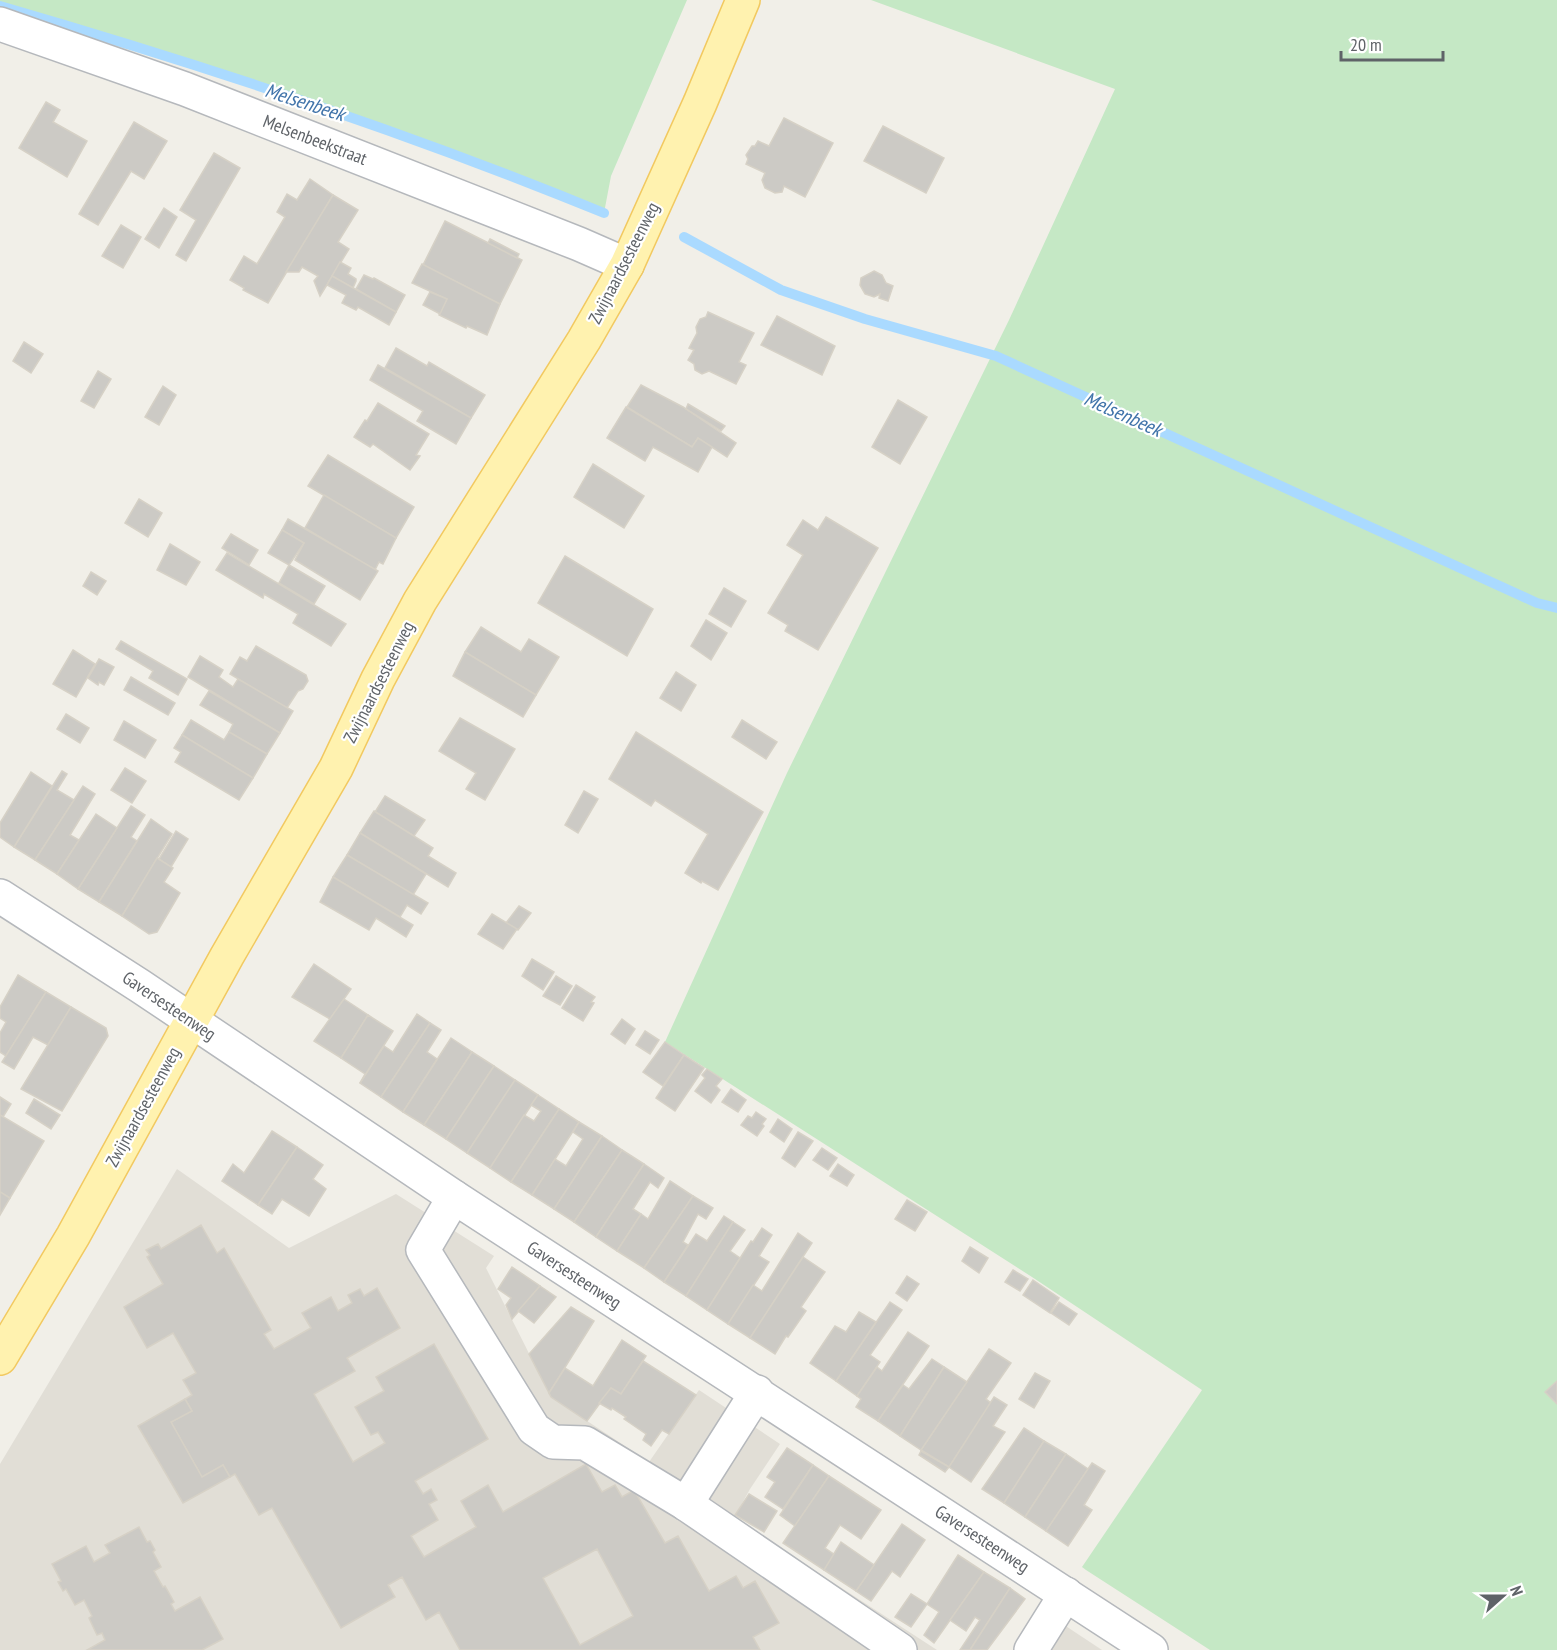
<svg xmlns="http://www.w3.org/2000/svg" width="1557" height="1650" font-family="'PT Sans Narrow',sans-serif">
<rect width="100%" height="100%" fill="#f1efe8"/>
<g fill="#e1ded6">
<path d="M 177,1169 L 289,1248 L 396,1194 L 494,1256 L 486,1268 L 551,1397 L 649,1462 L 699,1390 L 780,1444 L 750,1489 L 734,1518 L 937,1650 L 0,1650 L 0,1464 Z"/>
<path d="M 1040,1609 L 1102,1650 L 1013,1650 Z"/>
</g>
<g fill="#c5e8c5">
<path d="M 0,0 L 687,0 L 611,176 L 604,213 C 407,132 204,65 0,6 Z"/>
<path d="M 871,0 L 1557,0 L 1557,1650 L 1210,1650 L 1086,1570 L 1082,1567 L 1202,1390 L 1032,1277 L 665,1042 L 787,773 L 1009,320 L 1115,89 Z"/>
</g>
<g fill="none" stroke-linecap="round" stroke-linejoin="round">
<g stroke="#aadaff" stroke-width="10">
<path d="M 0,6 C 204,65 407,132 604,213"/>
<path d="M 684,237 L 781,290 L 865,319 L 996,356 L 1537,603 L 1557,608"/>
</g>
</g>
<g fill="#cccac5" stroke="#d6d1c6" stroke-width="1.5" fill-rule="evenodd">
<path d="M 46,102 L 60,110 L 53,122 L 87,141 L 67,177 L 19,148 Z"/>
<path d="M 784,118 L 833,143 L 805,197 L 784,186 L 782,192 L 775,193 L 765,188 L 762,180 L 765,173 L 746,164 L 748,159 L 746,155 L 752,146 L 755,146 L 758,141 L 769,146 Z"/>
<path d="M 134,122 L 167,141 L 144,179 L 131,171 L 98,225 L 79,214 Z"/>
<path d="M 883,126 L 944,158 L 926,193 L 864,161 Z"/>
<path d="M 214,153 L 240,168 L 186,261 L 176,255 L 196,220 L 180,210 Z"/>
<path d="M 310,179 L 333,195 L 268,303 L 243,290 L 244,288 L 230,280 L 244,256 L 257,264 L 285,217 L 277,212 L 287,194 L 297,200 Z"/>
<path d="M 333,195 L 358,210 L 338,242 L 349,249 L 320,296 L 314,281 L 318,276 L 302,267 L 299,272 L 286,272 Z"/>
<path d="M 164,208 L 177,217 L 159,248 L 145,239 Z"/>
<path d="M 445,221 L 522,260 L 500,304 L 423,265 Z"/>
<path d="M 121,225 L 141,237 L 123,268 L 102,256 Z"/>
<path d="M 490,239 L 519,254 L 517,258 L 488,243 Z"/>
<path d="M 340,262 L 351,268 L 348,274 L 356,279 L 356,281 L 353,288 L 332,276 Z"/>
<path d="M 422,264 L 500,304 L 487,335 L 467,326 L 466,328 L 439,315 L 447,299 L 412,283 Z"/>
<path d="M 874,271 L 882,275 L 886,283 L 893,286 L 888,301 L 879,298 L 880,294 L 874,297 L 865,294 L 860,285 L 861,278 Z"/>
<path d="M 364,275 L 373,279 L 374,278 L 405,295 L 396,312 L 356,289 Z"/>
<path d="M 332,276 L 396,312 L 389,325 L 358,307 L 356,310 L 342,303 L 346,295 L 327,285 Z"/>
<path d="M 430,292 L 447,299 L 440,314 L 423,305 Z"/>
<path d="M 708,312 L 754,333 L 739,362 L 746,365 L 736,384 L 709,371 L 702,374 L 695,370 L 694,364 L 688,360 L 694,350 L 689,348 L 697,333 L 696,327 L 700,319 L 706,317 Z"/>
<path d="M 777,316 L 835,346 L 822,375 L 761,345 Z"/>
<path d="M 24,342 L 43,354 L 31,373 L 13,361 Z"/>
<path d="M 396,348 L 427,366 L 429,362 L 485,395 L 471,418 L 385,368 Z"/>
<path d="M 378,365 L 471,418 L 456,444 L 417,421 L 423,411 L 370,380 Z"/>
<path d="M 98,371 L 111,379 L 94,408 L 81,401 Z"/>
<path d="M 641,385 L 683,407 L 736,443 L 727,457 L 698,438 L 692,447 L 627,407 Z"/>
<path d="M 163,386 L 176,395 L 159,425 L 145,417 Z"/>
<path d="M 898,400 L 927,417 L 900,464 L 872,447 Z"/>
<path d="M 378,403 L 429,434 L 416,455 L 420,456 L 410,470 L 373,444 L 370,447 L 354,437 L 365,420 L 367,421 Z"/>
<path d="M 688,404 L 725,426 L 721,431 L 686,409 Z"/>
<path d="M 626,407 L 692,447 L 698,438 L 712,447 L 698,472 L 653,447 L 645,461 L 607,438 Z"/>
<path d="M 328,455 L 414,507 L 396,538 L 308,486 Z"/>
<path d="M 593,464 L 644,496 L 624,528 L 574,497 Z"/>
<path d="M 324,495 L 396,538 L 383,564 L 379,562 L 375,570 L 305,528 Z"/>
<path d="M 139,499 L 162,513 L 148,537 L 125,523 Z"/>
<path d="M 826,517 L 878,548 L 818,650 L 785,631 L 788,625 L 768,613 L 803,555 L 787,545 L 803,520 L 818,530 Z"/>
<path d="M 288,519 L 378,571 L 360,600 L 295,560 L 304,543 L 282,530 Z"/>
<path d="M 282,530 L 304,543 L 289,565 L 268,553 Z"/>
<path d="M 231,534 L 258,550 L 249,565 L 222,548 Z"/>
<path d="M 170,544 L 200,562 L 186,585 L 157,570 Z"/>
<path d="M 227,553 L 346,624 L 331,646 L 293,623 L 298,614 L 264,594 L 263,598 L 216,570 Z"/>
<path d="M 565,556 L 653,609 L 627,656 L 538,603 Z"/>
<path d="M 289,565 L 325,586 L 314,604 L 279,583 Z"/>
<path d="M 91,572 L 106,581 L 97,595 L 83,586 Z"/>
<path d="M 724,588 L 746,601 L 731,627 L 709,614 Z"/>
<path d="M 706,620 L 727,633 L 711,660 L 691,646 Z"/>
<path d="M 481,627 L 521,652 L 529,639 L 559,657 L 536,695 L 465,652 Z"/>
<path d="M 121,641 L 187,679 L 178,695 L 149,678 L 153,671 L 116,649 Z"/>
<path d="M 256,646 L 306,675 L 308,681 L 303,689 L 298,691 L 287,708 L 230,674 L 240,657 L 247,661 Z"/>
<path d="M 73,650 L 95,664 L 76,697 L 53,684 Z"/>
<path d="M 465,652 L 536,695 L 523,717 L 453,676 Z"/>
<path d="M 200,656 L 223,670 L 219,677 L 233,687 L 238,679 L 293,711 L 280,733 L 188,677 Z"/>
<path d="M 99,659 L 114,667 L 104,685 L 99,682 L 98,685 L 88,678 Z"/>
<path d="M 676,672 L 696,685 L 681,711 L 660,698 Z"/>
<path d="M 131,677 L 175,703 L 168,715 L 124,690 Z"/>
<path d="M 209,691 L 280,733 L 267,754 L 229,732 L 233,724 L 200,705 Z"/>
<path d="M 66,714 L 89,728 L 80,743 L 57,729 Z"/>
<path d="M 460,718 L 515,749 L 485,800 L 466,789 L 476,773 L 439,751 Z"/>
<path d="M 191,720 L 224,740 L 229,732 L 267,754 L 253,778 L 182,735 Z"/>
<path d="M 742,720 L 777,742 L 766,759 L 732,737 Z"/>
<path d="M 124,721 L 156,740 L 145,758 L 114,740 Z"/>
<path d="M 636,732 L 763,812 L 718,890 L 702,881 L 701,883 L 685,873 L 708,834 L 655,800 L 651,806 L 609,779 Z"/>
<path d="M 182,735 L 253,778 L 239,800 L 175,762 L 181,752 L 174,748 Z"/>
<path d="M 125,768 L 146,781 L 132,803 L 111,790 Z"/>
<path d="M 62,771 L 67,774 L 57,790 L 74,800 L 35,860 L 14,847 Z"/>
<path d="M 31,772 L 52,786 L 14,847 L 0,837 L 0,823 Z"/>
<path d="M 83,786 L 95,794 L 70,835 L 79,840 L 57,874 L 35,860 Z"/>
<path d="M 584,791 L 598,799 L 578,833 L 565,825 Z"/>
<path d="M 385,796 L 425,820 L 414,836 L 375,812 Z"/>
<path d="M 131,806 L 145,815 L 131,837 L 137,841 L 99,902 L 78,889 Z"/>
<path d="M 374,811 L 433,848 L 428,856 L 456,873 L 448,887 L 360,833 Z"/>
<path d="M 96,814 L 117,828 L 78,889 L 57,874 Z"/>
<path d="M 151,819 L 172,834 L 122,916 L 99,902 Z"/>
<path d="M 176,831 L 188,839 L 171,867 L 159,859 Z"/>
<path d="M 360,833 L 426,874 L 413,895 L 347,855 Z"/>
<path d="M 347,855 L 428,903 L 421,914 L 407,905 L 400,917 L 333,877 Z"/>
<path d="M 157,858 L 173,868 L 164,882 L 180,893 L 157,932 L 149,934 L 122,916 Z"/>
<path d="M 333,877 L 413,925 L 406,937 L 376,918 L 369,930 L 320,902 Z"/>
<path d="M 519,906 L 531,913 L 518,930 L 506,923 Z"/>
<path d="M 492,914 L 517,929 L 503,949 L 478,934 Z"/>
<path d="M 532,959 L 554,972 L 543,990 L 522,976 Z"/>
<path d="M 314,964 L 351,989 L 330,1019 L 292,997 Z"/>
<path d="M 18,975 L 46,992 L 6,1056 L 0,1052 L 0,1033 L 6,1022 L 0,1018 L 0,1007 Z"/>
<path d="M 556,976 L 572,986 L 560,1005 L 543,996 Z"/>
<path d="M 576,985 L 595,997 L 591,1002 L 594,1003 L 583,1021 L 562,1008 Z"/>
<path d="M 46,992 L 71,1007 L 48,1045 L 33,1037 L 14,1069 L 2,1062 Z"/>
<path d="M 344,999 L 368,1015 L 341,1058 L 314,1041 Z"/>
<path d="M 71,1007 L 106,1028 L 108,1036 L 62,1111 L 21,1089 Z"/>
<path d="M 417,1014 L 430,1023 L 381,1097 L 360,1083 L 384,1046 L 393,1052 Z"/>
<path d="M 368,1015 L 393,1031 L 360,1083 L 365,1074 L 341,1058 Z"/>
<path d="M 622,1019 L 635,1029 L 625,1044 L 611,1034 Z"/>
<path d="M 430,1023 L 441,1030 L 427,1052 L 437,1059 L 403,1112 L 381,1097 Z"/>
<path d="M 645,1031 L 659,1040 L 650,1054 L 636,1045 Z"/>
<path d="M 451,1038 L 472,1052 L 424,1125 L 403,1112 Z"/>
<path d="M 665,1042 L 684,1055 L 663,1086 L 643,1072 Z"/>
<path d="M 472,1052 L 494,1066 L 446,1139 L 424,1125 Z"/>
<path d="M 684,1055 L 704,1068 L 675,1111 L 656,1098 Z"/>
<path d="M 494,1066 L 515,1080 L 467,1153 L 446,1139 Z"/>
<path d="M 707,1069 L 722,1079 L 716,1086 L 720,1090 L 711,1103 L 695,1091 L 705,1078 L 702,1075 Z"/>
<path d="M 515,1080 L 538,1095 L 490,1168 L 467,1153 Z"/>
<path d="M 731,1089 L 746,1100 L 738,1112 L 722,1102 Z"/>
<path d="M 538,1095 L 559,1109 L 511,1182 L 490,1168 L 524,1115 L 534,1121 L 541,1111 L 531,1105 Z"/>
<path d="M 0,1097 L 11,1104 L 3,1117 L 0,1115 Z"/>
<path d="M 34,1099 L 60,1115 L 51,1129 L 26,1113 Z"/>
<path d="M 559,1109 L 579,1122 L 532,1195 L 511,1182 Z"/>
<path d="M 756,1112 L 766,1119 L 762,1124 L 764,1126 L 757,1136 L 741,1125 L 748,1116 L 752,1118 Z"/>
<path d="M 0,1115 L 44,1141 L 10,1198 L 0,1192 Z"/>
<path d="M 778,1119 L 792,1129 L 784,1142 L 770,1132 Z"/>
<path d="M 579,1122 L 602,1136 L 554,1209 L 532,1195 L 555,1159 L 566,1166 L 583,1139 L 573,1132 Z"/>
<path d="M 272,1131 L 297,1147 L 258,1205 L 222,1181 L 233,1164 L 244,1173 Z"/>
<path d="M 798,1132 L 813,1141 L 795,1167 L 782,1158 Z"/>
<path d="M 602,1136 L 622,1150 L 574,1222 L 554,1209 Z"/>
<path d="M 297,1147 L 323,1165 L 313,1179 L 326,1189 L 309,1216 L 282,1199 L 272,1214 L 258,1205 Z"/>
<path d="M 822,1148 L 837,1158 L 828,1170 L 813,1160 Z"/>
<path d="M 622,1150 L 644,1164 L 596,1237 L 574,1222 Z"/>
<path d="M 644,1164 L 664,1178 L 658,1188 L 650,1182 L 633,1209 L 641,1214 L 617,1251 L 596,1237 Z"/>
<path d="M 838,1164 L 854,1175 L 847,1186 L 830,1176 Z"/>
<path d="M 670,1181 L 693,1196 L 644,1268 L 617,1251 L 641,1214 L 648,1219 Z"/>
<path d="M 0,1192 L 10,1198 L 0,1215 Z"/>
<path d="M 693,1196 L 713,1208 L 706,1219 L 698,1214 L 683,1242 L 688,1245 L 664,1282 L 644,1268 Z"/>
<path d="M 907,1200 L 927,1212 L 915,1231 L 895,1219 Z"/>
<path d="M 724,1216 L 733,1222 L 686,1296 L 664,1282 L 696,1234 L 707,1241 Z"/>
<path d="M 733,1222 L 745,1230 L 730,1251 L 740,1258 L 707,1310 L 686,1296 Z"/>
<path d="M 201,1225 L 217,1253 L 224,1248 L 271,1330 L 264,1334 L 274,1349 L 311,1328 L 302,1313 L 331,1297 L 338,1311 L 352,1303 L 348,1295 L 360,1289 L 364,1296 L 377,1288 L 400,1328 L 347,1358 L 355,1371 L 314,1394 L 353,1462 L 385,1443 L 378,1432 L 371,1435 L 355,1407 L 384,1391 L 376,1377 L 434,1344 L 488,1439 L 415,1481 L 423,1494 L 431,1489 L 437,1500 L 429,1504 L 438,1520 L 411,1536 L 424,1557 L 476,1527 L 461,1501 L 488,1485 L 503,1512 L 586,1464 L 602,1492 L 615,1485 L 622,1497 L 634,1490 L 665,1543 L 678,1536 L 709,1591 L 736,1576 L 743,1588 L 755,1581 L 779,1623 L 753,1637 L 760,1650 L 460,1650 L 439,1612 L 426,1620 L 402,1577 L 388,1585 L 395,1597 L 341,1628 L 272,1508 L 259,1515 L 235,1474 L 230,1477 L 223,1465 L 202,1477 L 171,1422 L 192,1411 L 185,1399 L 192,1395 L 183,1380 L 196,1373 L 173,1333 L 147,1348 L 124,1307 L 163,1284 L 147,1257 L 150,1255 L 146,1250 L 158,1244 L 161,1249 ZM 597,1549 L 633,1616 L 580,1645 L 543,1578 Z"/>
<path d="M 762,1228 L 772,1235 L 759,1256 L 769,1262 L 728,1324 L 707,1310 L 751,1241 L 753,1242 Z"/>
<path d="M 798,1233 L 812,1243 L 750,1338 L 728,1324 L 753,1285 L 762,1291 Z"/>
<path d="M 970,1247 L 988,1258 L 979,1273 L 962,1261 Z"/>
<path d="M 803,1257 L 825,1272 L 801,1307 L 806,1311 L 788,1337 L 786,1336 L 775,1354 L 750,1338 Z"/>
<path d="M 512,1267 L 540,1286 L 512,1319 L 506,1305 L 511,1298 L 498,1289 Z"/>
<path d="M 1013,1270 L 1028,1279 L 1020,1291 L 1005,1282 Z"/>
<path d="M 907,1276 L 919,1284 L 907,1301 L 896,1293 Z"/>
<path d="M 1033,1280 L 1059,1298 L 1050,1313 L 1023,1295 Z"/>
<path d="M 540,1286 L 556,1297 L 534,1323 L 518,1311 Z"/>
<path d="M 890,1302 L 902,1310 L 870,1355 L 880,1362 L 857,1396 L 836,1381 Z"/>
<path d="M 1059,1302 L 1077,1314 L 1069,1325 L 1051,1313 Z"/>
<path d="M 571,1307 L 594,1321 L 549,1393 L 529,1354 Z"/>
<path d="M 859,1312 L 876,1322 L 836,1381 L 810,1363 L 835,1326 L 846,1332 Z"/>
<path d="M 908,1332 L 929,1346 L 878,1421 L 856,1407 L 861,1399 L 857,1396 L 877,1367 L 882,1371 Z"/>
<path d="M 622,1340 L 646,1356 L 621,1394 L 611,1388 L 587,1421 L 551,1397 L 549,1393 L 565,1368 L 593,1386 Z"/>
<path d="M 989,1349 L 1011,1363 L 986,1399 L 991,1403 L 949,1467 L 921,1450 Z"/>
<path d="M 932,1359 L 944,1367 L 900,1436 L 878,1421 L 903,1385 L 909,1389 Z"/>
<path d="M 643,1361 L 696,1395 L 669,1434 L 662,1430 L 651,1446 L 643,1440 L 646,1434 L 624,1419 L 626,1417 L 612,1408 L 611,1410 L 599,1403 L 611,1388 L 621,1394 Z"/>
<path d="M 944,1367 L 967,1382 L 921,1450 L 900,1436 Z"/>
<path d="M 1035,1373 L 1050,1381 L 1034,1408 L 1019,1399 Z"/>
<path d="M 1557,1381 L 1557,1404 L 1545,1392 Z"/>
<path d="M 994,1397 L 1007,1405 L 993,1426 L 1005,1432 L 971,1482 L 949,1467 Z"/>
<path d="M 185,1399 L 192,1411 L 171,1422 L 202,1477 L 223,1465 L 230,1477 L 183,1503 L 138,1426 Z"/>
<path d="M 1024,1428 L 1044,1441 L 1004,1503 L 982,1489 Z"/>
<path d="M 1044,1441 L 1066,1454 L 1025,1517 L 1004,1503 Z"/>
<path d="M 787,1448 L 813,1465 L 783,1509 L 765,1497 L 775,1482 L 767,1477 Z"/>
<path d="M 921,1451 L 949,1467 L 945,1472 L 919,1455 Z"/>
<path d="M 1066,1454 L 1088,1469 L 1046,1531 L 1025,1517 Z"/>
<path d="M 1092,1463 L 1105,1471 L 1084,1505 L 1092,1510 L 1068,1546 L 1046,1531 Z"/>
<path d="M 813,1465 L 829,1476 L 795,1526 L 780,1515 Z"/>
<path d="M 829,1476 L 881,1510 L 861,1539 L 840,1525 L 825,1548 L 835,1555 L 824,1570 L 783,1543 Z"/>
<path d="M 749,1494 L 777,1511 L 764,1532 L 735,1515 Z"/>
<path d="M 902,1524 L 925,1540 L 900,1577 L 892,1571 L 871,1601 L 856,1591 Z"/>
<path d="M 139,1527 L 147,1542 L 150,1541 L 155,1550 L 153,1552 L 161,1567 L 154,1571 L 163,1587 L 165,1586 L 174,1602 L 171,1604 L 175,1611 L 200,1597 L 223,1639 L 202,1650 L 87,1650 L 105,1640 L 102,1633 L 97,1635 L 89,1618 L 92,1616 L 84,1600 L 75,1605 L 66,1589 L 63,1591 L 58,1582 L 61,1581 L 52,1564 L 86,1546 L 94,1562 L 110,1553 L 105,1545 Z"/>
<path d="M 841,1542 L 874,1565 L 856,1591 L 824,1570 Z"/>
<path d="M 958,1555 L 984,1572 L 934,1643 L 924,1635 L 939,1612 L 927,1604 Z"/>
<path d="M 984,1572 L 1010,1588 L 970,1650 L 960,1650 L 980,1620 L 975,1617 L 966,1631 L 950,1620 Z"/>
<path d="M 1010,1588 L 1025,1599 L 987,1650 L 970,1650 Z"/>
<path d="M 911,1594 L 927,1604 L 911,1627 L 895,1617 Z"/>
</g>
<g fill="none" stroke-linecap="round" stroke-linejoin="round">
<g stroke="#b5b8bc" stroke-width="36">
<g id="minor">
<path d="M 0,24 L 185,89 L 579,244 L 627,265"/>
<path d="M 0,896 L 140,986 L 454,1197 L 1151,1650"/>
<path d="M 454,1197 L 423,1250 L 534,1429 L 553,1442 L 585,1443 L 686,1504 L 900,1650"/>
<path d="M 686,1504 L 757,1392"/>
<path d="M 1031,1650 L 1066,1594"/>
</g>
</g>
<g stroke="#f2c960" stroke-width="36">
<path id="major" d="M 0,1358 L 73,1236 L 227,956 L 336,768 L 378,679 L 420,601 L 584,340 L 627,265 L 700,103 L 743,0"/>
</g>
<use href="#minor" stroke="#fff" stroke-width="33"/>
<use href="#major" stroke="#fff2af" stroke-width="33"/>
</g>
<g text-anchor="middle" stroke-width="4.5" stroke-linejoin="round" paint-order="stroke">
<g font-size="18" fill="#5f6368" stroke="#fff">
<text transform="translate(315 140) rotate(21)" y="6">Melsenbeekstraat</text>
<text transform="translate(624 263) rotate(-63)" y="6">Zwijnaardsesteenweg</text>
<text transform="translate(379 682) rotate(-63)" y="6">Zwijnaardsesteenweg</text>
<text transform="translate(169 1006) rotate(34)" y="6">Gaversesteenweg</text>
<text transform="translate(143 1107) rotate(-61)" y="6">Zwijnaardsesteenweg</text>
<text transform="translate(574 1275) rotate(33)" y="6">Gaversesteenweg</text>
<text transform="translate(982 1539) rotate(33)" y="6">Gaversesteenweg</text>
</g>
<g font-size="20" font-style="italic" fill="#4174aa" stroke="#fff">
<text transform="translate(305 102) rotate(18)" y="7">Melsenbeek</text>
<text transform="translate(1123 414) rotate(24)" y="7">Melsenbeek</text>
</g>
</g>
<g transform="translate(1503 1596) rotate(69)" stroke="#ffffff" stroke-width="4.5" paint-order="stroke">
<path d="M0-4.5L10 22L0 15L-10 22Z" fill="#5f6368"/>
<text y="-9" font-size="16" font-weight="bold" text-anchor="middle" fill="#5f6368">N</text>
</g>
<path d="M1341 51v9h102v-9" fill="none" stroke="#5f6368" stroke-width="3"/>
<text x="1350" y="51" font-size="18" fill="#5f6368" stroke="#ffffff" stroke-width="4.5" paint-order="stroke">20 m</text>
</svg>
